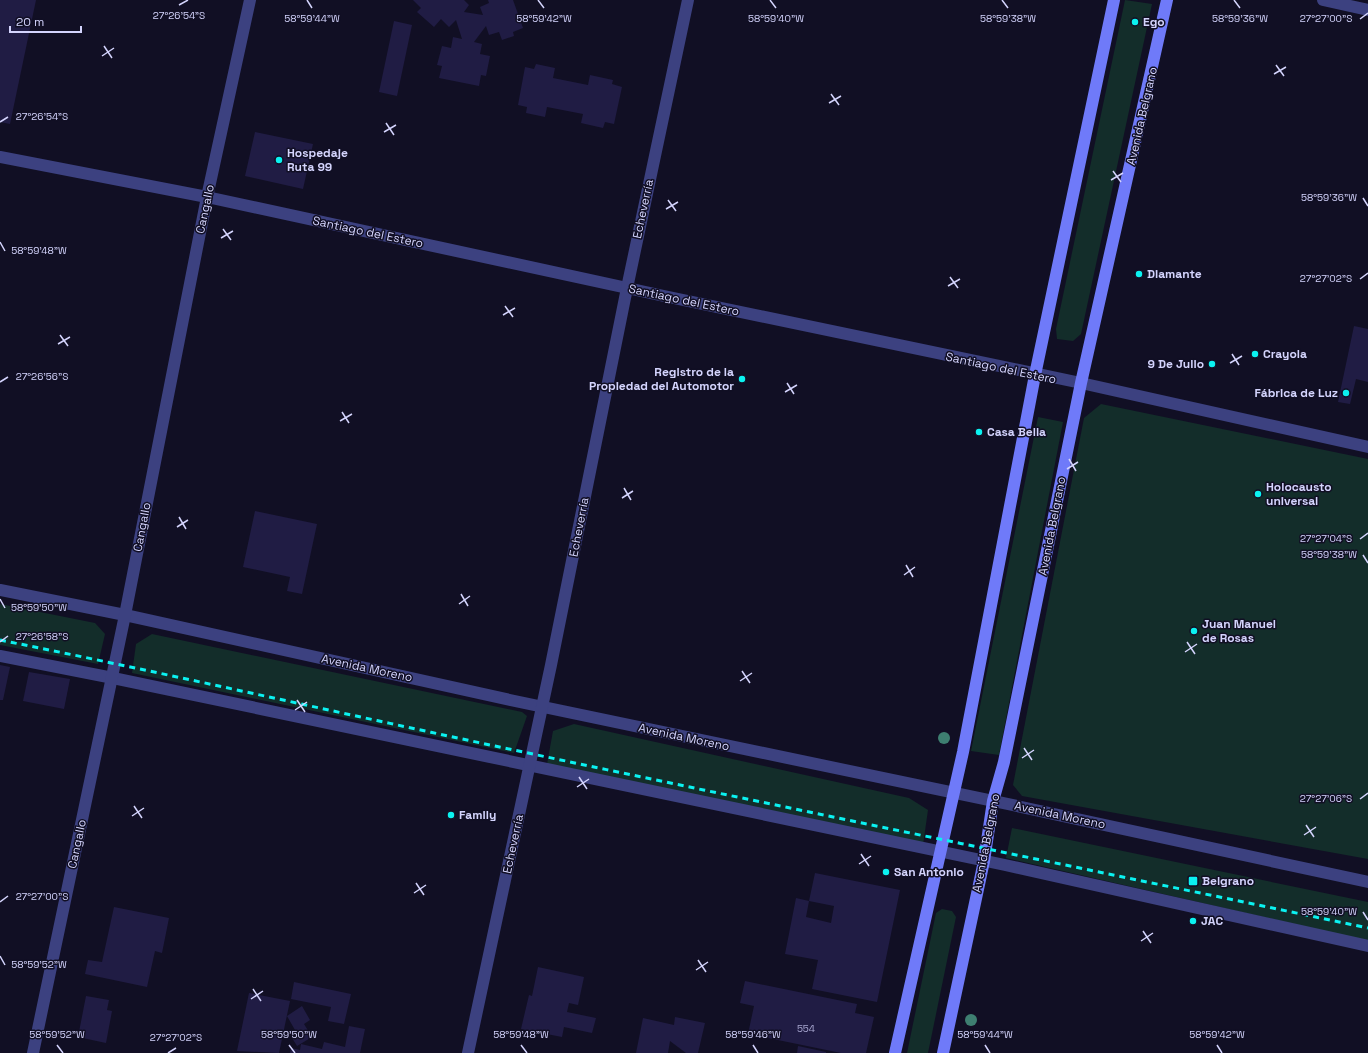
<svg xmlns="http://www.w3.org/2000/svg" width="1368" height="1053" font-family="'Space Grotesk',sans-serif">
<rect width="100%" height="100%" fill="#110f24"/>
<g fill="#132d2a">
<path d="M 1125,0 L 1152,4 L 1081,334 L 1073,341 L 1057,339 L 1056,329 Z"/>
<path d="M 1101,404 L 1368,459 L 1368,859 L 1022,796 L 1013,785 L 1084,418 Z"/>
<path d="M 1038,417 L 1063,422 L 999,755 L 971,751 Z"/>
<path d="M 0,604 L 95,623 L 105,634 L 98,664 L 0,645 Z"/>
<path d="M 152,634 L 522,712 L 527,716 L 514,753 L 132,673 L 136,644 Z"/>
<path d="M 574,724 L 909,798 L 928,810 L 923,845 L 547,764 L 553,731 Z"/>
<path d="M 1012,828 L 1368,902 L 1368,941 L 1006,858 Z"/>
<path d="M 942,909 L 952,911 L 956,917 L 928,1053 L 907,1053 L 936,913 Z"/>
</g>
<g fill="#201c44" fill-rule="evenodd">
<path d="M 0,0 L 36,0 L 10,124 L 0,122 Z"/>
<path d="M 413,0 L 464,0 L 469,5 L 464,12 L 483,15 L 480,7 L 489,3 L 488,0 L 513,0 L 523,28 L 513,32 L 514,36 L 502,40 L 499,32 L 489,35 L 486,26 L 474,42 L 482,44 L 480,54 L 490,56 L 486,76 L 481,75 L 479,86 L 439,78 L 442,66 L 437,65 L 442,46 L 451,48 L 453,37 L 462,39 L 456,20 L 449,27 L 441,19 L 434,27 L 417,12 L 421,8 Z"/>
<path d="M 394,21 L 412,25 L 397,96 L 379,92 Z"/>
<path d="M 536,64 L 555,68 L 553,78 L 588,85 L 590,75 L 613,80 L 612,84 L 622,87 L 614,124 L 605,122 L 603,128 L 581,123 L 583,114 L 547,107 L 545,117 L 526,113 L 527,107 L 518,105 L 525,67 L 534,69 Z"/>
<path d="M 255,132 L 313,144 L 303,189 L 245,176 Z"/>
<path d="M 1354,326 L 1368,329 L 1368,382 L 1356,379 L 1350,404 L 1338,402 Z"/>
<path d="M 255,511 L 317,524 L 302,594 L 287,591 L 290,577 L 243,567 Z"/>
<path d="M 0,665 L 10,667 L 3,700 L 0,700 Z"/>
<path d="M 29,672 L 70,679 L 64,709 L 23,701 Z"/>
<path d="M 815,873 L 900,890 L 877,1002 L 812,989 L 818,960 L 785,954 L 796,898 L 809,901 ZM 809,901 L 834,906 L 831,923 L 806,917 Z"/>
<path d="M 114,907 L 169,918 L 162,953 L 155,951 L 147,987 L 85,974 L 88,960 L 102,962 Z"/>
<path d="M 538,967 L 584,977 L 578,1005 L 569,1003 L 567,1012 L 596,1018 L 592,1033 L 564,1027 L 562,1037 L 521,1029 L 529,995 L 532,996 Z"/>
<path d="M 745,981 L 857,1004 L 855,1013 L 874,1017 L 866,1053 L 841,1053 L 748,1034 L 754,1006 L 740,1003 Z"/>
<path d="M 294,982 L 351,994 L 344,1024 L 328,1021 L 331,1007 L 291,999 Z"/>
<path d="M 249,993 L 290,1001 L 279,1053 L 237,1051 Z"/>
<path d="M 86,996 L 109,1000 L 107,1010 L 112,1011 L 106,1043 L 78,1037 Z"/>
<path d="M 302,1006 L 310,1020 L 304,1024 L 312,1037 L 297,1046 L 289,1033 L 295,1030 L 287,1016 Z"/>
<path d="M 675,1017 L 705,1023 L 698,1053 L 686,1053 L 670,1041 L 668,1053 L 636,1053 L 643,1018 L 674,1025 Z"/>
<path d="M 349,1026 L 365,1029 L 360,1053 L 290,1053 L 291,1048 L 300,1050 L 301,1044 L 322,1049 L 324,1042 L 345,1047 Z"/>
<path d="M 798,1046 L 826,1052 L 826,1053 L 797,1053 Z"/>
</g>
<g fill="none" stroke-linecap="round" stroke-linejoin="round">
<path stroke="#3c4180" stroke-width="12" d="M 0,656 L 113,678 L 1005,865 L 1368,946"/>
<g stroke="#3c4180" stroke-width="12">
<path d="M 1323,0 L 1368,10"/>
<path d="M 0,157 L 207,197 L 664,296 L 1081,383 L 1368,447"/>
<path d="M 0,590 L 125,615 L 510,700 L 1017,806 L 1368,882"/>
<path d="M 33,1053 L 125,615 L 207,197 L 250,0"/>
<path d="M 468,1053 L 551,665 L 627,288 L 688,0"/>
</g>
<g stroke="#6f7af9" stroke-width="12">
<path d="M 895,1053 L 963,752 L 1035,375 L 1114,0"/>
<path d="M 943,1053 L 984,861 L 993,801 L 1004,762 L 1081,383 L 1167,0"/>
</g>
<path stroke="#0bf2f1" stroke-width="3" stroke-dasharray="6 5" stroke-linecap="butt" d="M 0,640 C 165,673 330,711 495,746 C 786,808 1077,867 1368,928"/>
</g>
<g fill="#3e7f71">
<circle cx="944" cy="738" r="6"/>
<circle cx="971" cy="1020" r="6"/>
</g>
<path fill="none" stroke="#d4d4fd" stroke-width="1.5" d="M 307,0 L 312,8M 538,0 L 544,8M 770,0 L 776,8M 1002,0 L 1008,8M 1234,0 L 1240,8M 179,5 L 188,0M 1360,19 L 1368,13M 104,46 L 112,58M 102,56 L 114,48M 1276,65 L 1284,76M 1274,74 L 1286,67M 831,94 L 839,105M 829,103 L 841,96M 0,122 L 8,117M 386,123 L 394,135M 384,132 L 396,125M 1113,171 L 1121,182M 1111,180 L 1123,173M 1363,198 L 1368,206M 668,200 L 676,211M 666,209 L 678,202M 223,229 L 231,240M 221,238 L 233,231M 0,242 L 5,251M 950,277 L 958,288M 1360,279 L 1368,273M 948,286 L 960,279M 505,306 L 513,317M 503,315 L 515,308M 60,335 L 68,346M 58,344 L 70,337M 1232,354 L 1239,365M 1230,363 L 1242,356M 0,382 L 8,377M 787,383 L 794,394M 785,392 L 797,385M 342,412 L 349,423M 340,421 L 352,414M 1069,459 L 1076,471M 1067,469 L 1078,462M 624,488 L 631,500M 622,498 L 633,491M 179,517 L 186,529M 177,527 L 188,520M 1360,539 L 1368,533M 1363,555 L 1368,563M 906,565 L 913,577M 904,575 L 915,567M 461,594 L 468,606M 0,599 L 5,608M 459,604 L 470,596M 0,642 L 8,636M 1187,642 L 1195,654M 1185,652 L 1197,644M 742,671 L 750,683M 740,681 L 752,673M 297,700 L 305,712M 295,710 L 307,702M 1024,748 L 1032,760M 1022,758 L 1034,750M 579,777 L 587,789M 577,787 L 589,779M 1360,799 L 1368,793M 134,806 L 142,818M 132,816 L 144,808M 1306,825 L 1314,837M 1304,835 L 1316,827M 861,854 L 869,866M 859,864 L 871,856M 416,883 L 424,895M 414,893 L 426,885M 0,902 L 8,896M 1363,912 L 1368,920M 1143,931 L 1151,943M 1141,941 L 1153,933M 0,956 L 5,965M 698,960 L 706,972M 696,970 L 708,962M 253,989 L 261,1001M 251,999 L 263,991M 57,1045 L 63,1053M 289,1045 L 295,1053M 521,1045 L 527,1053M 753,1045 L 758,1053M 985,1045 L 990,1053M 1217,1045 L 1222,1053M 168,1053 L 176,1048"/>
<g fill="#0bf2f1" stroke="#110f24" stroke-width="1.5">
<circle cx="1135" cy="22" r="4"/>
<circle cx="279" cy="160" r="4"/>
<circle cx="1139" cy="274" r="4"/>
<circle cx="1255" cy="354" r="4"/>
<circle cx="1212" cy="364" r="4"/>
<circle cx="742" cy="379" r="4"/>
<circle cx="1346" cy="393" r="4"/>
<circle cx="979" cy="432" r="4"/>
<circle cx="1258" cy="494" r="4"/>
<circle cx="1194" cy="631" r="4"/>
<circle cx="451" cy="815" r="4"/>
<circle cx="886" cy="872" r="4"/>
<rect x="1188" y="876" width="10" height="10" rx="2"/>
<circle cx="1193" cy="921" r="4"/>
</g>
<g text-anchor="middle" stroke-width="3" stroke-linejoin="round" paint-order="stroke">
<g font-size="10" fill="#a7a6cf">
<text x="806" y="1032">554</text>
</g>
<g font-size="12" font-weight="bold" fill="#d4d4fd" stroke="#110f24" text-anchor="start">
<text x="1143" y="26">Ego</text>
<text x="287" y="157">Hospedaje<tspan x="287" dy="14">Ruta 99</tspan></text>
<text x="1147" y="278">Diamante</text>
<text x="1263" y="358">Crayola</text>
<text x="1204" y="368" text-anchor="end">9 De Julio</text>
<text x="734" y="376" text-anchor="end">Registro de la<tspan x="734" dy="14">Propiedad del Automotor</tspan></text>
<text x="1338" y="397" text-anchor="end">Fábrica de Luz</text>
<text x="987" y="436">Casa Bella</text>
<text x="1266" y="491">Holocausto<tspan x="1266" dy="14">universal</tspan></text>
<text x="1202" y="628">Juan Manuel<tspan x="1202" dy="14">de Rosas</tspan></text>
<text x="459" y="819">Family</text>
<text x="894" y="876">San Antonio</text>
<text x="1202" y="885">Belgrano</text>
<text x="1201" y="925">JAC</text>
</g>
<g font-size="12" fill="#d4d4fd" stroke="#110f24">
<text transform="translate(1142 116) rotate(-77)" y="4">Avenida Belgrano</text>
<text transform="translate(205 209) rotate(-78)" y="4">Cangallo</text>
<text transform="translate(643 209) rotate(-78)" y="4">Echeverría</text>
<text transform="translate(368 232) rotate(12)" y="4">Santiago del Estero</text>
<text transform="translate(684 300) rotate(12)" y="4">Santiago del Estero</text>
<text transform="translate(1001 368) rotate(12)" y="4">Santiago del Estero</text>
<text transform="translate(1052 526) rotate(-79)" y="4">Avenida Belgrano</text>
<text transform="translate(142 527) rotate(-79)" y="4">Cangallo</text>
<text transform="translate(579 527) rotate(-79)" y="4">Echeverría</text>
<text transform="translate(367 668) rotate(12)" y="4">Avenida Moreno</text>
<text transform="translate(684 737) rotate(12)" y="4">Avenida Moreno</text>
<text transform="translate(1060 815) rotate(12)" y="4">Avenida Moreno</text>
<text transform="translate(986 843) rotate(-79)" y="4">Avenida Belgrano</text>
<text transform="translate(77 844) rotate(-78)" y="4">Cangallo</text>
<text transform="translate(513 844) rotate(-78)" y="4">Echeverría</text>
</g>
</g>
<g font-size="10" text-anchor="middle" fill="#d4d4fd" stroke="#110f24" stroke-width="3" stroke-linejoin="round" paint-order="stroke">
<text x="179" y="19">27°26'54"S</text>
<text x="1240" y="22">58°59'36"W</text>
<text x="312" y="22">58°59'44"W</text>
<text x="544" y="22">58°59'42"W</text>
<text x="776" y="22">58°59'40"W</text>
<text x="1008" y="22">58°59'38"W</text>
<text x="1326" y="22">27°27'00"S</text>
<text x="42" y="120">27°26'54"S</text>
<text x="1329" y="201">58°59'36"W</text>
<text x="39" y="254">58°59'48"W</text>
<text x="1326" y="282">27°27'02"S</text>
<text x="42" y="380">27°26'56"S</text>
<text x="1326" y="542">27°27'04"S</text>
<text x="1329" y="558">58°59'38"W</text>
<text x="39" y="611">58°59'50"W</text>
<text x="42" y="640">27°26'58"S</text>
<text x="1326" y="802">27°27'06"S</text>
<text x="42" y="900">27°27'00"S</text>
<text x="1329" y="915">58°59'40"W</text>
<text x="39" y="968">58°59'52"W</text>
<text x="57" y="1038">58°59'52"W</text>
<text x="289" y="1038">58°59'50"W</text>
<text x="521" y="1038">58°59'48"W</text>
<text x="753" y="1038">58°59'46"W</text>
<text x="985" y="1038">58°59'44"W</text>
<text x="1217" y="1038">58°59'42"W</text>
<text x="176" y="1041">27°27'02"S</text>
</g>
<path d="M10 26v6h71v-6" fill="none" stroke="#d4d4fd" stroke-width="2"/>
<text x="16" y="26" font-size="12" fill="#d4d4fd" stroke="#110f24" stroke-width="3" paint-order="stroke">20 m</text>
</svg>
